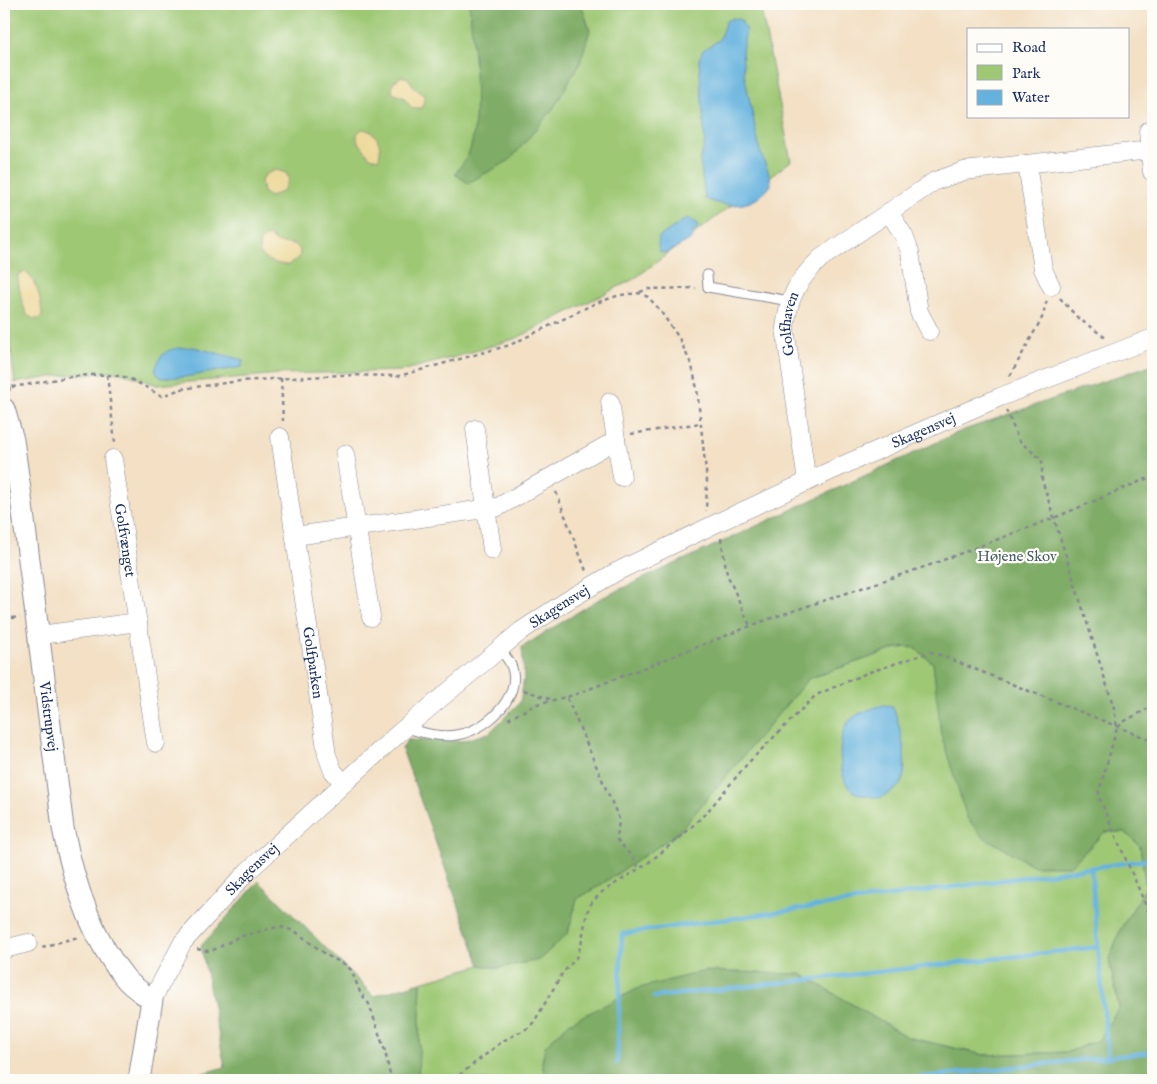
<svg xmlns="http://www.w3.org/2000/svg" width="1157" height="1084" font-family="'IM FELL English',serif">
<rect width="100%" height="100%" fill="#fdfcf7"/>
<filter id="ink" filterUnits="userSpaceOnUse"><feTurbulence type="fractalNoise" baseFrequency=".02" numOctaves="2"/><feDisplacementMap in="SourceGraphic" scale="10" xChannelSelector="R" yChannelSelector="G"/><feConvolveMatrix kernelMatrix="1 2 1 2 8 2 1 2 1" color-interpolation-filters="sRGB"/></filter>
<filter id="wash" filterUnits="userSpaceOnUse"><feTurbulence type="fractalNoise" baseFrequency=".0096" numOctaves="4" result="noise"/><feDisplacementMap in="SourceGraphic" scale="20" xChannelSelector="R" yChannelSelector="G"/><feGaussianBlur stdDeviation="1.12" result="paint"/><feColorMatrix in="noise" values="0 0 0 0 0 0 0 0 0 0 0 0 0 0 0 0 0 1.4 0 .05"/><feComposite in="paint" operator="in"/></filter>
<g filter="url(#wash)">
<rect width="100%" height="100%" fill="#f3e0c5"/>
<g fill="#9fc874" stroke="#5d7c69">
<path d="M 4,4 L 760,4 L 791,161 L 634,279 L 517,338 L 459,356 L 401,371 L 279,374 L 157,385 L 120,372 L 64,375 L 15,383 L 4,297 Z"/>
<path d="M 914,647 L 933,663 L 936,686 L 1070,866 L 1105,832 L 1125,832 L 1140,846 L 1146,888 L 1121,928 L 1109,960 L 1119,1007 L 1099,1040 L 1068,1052 L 984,1055 L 907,1037 L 801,974 L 542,1062 L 545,1080 L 418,1080 L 421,982 L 480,965 L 498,968 L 568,933 L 577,899 L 602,884 L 679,832 L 808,679 L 897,648 Z"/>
</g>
<g fill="#7fac66" stroke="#4d6e62">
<path d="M 469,4 L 581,4 L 590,30 L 580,63 L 553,109 L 510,160 L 468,183 L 455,174 C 459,168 465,161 468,155 C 482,123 473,39 469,4 Z"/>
<path d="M 1153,364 L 1153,1080 L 545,1080 L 542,1062 L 545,1046 L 569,1023 L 639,988 L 705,971 L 801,974 L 907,1037 L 984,1055 L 1068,1052 L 1099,1040 L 1119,1007 L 1109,960 L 1121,928 L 1146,888 L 1140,846 L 1125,832 L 1105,832 L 1070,866 L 1034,866 L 982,836 L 967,818 L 941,734 L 933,663 L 914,647 L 897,648 L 808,679 L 679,832 L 602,884 L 577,899 L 568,933 L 539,960 L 498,968 L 480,965 L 402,749 L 407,740 L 461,741 L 489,733 L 520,702 L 524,678 L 522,647 L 599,599 L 961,431 Z"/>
<path d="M 259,881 L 374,996 L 421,982 L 418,1080 L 177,1080 L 225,1067 L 201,946 Z"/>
</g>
<g fill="#eeda9e" stroke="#84847e">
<path d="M 402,76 L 408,78 L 415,88 L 424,95 L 424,101 L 421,108 L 412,108 L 403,97 L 392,93 L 393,82 Z"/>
<path d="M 362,129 C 377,130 384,147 378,159 L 370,157 L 357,140 L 357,134 Z"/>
<path d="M 276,170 L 286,173 L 289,179 L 283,191 L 270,197 L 263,192 L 261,181 L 266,174 Z"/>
<path d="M 268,236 L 279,243 L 295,244 L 300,250 L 299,258 L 288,265 C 273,264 253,258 261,240 Z"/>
<path d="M 25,272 C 37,280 42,303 42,316 L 39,319 L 34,319 L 27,315 C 23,307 17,282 18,274 Z"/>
</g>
<g fill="#65b2de" stroke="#40709e">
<path d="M 733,18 L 741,20 L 746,31 L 742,50 L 744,73 L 760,151 L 770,176 L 771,185 C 755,208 729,209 705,199 L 700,160 L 705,142 L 699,59 L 703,50 L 719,40 L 726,21 Z"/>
<path d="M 687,218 L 697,223 L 698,228 L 693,232 L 693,238 L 667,253 L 660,252 L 658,247 L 659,237 Z"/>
<path d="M 194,347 L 243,360 L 242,367 L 185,377 L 161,378 L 155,371 C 162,346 172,349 194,347 Z"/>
<path d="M 884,705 L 892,706 C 900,720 911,772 900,785 C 896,790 886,794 881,798 C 871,796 859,796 851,790 C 838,778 837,738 847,724 C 854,713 873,708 884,705 Z"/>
</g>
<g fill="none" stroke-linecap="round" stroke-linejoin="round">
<g stroke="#65b2de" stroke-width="4.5">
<path d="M 1091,868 L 1108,1057 L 1153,1052"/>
<path d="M 654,997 L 1098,947"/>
<path d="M 617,1063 L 622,934 L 1153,859"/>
<path d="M 896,1080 L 1108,1057"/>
</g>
</g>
</g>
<g filter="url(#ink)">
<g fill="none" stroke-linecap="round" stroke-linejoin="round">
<g stroke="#878892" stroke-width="11">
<g id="service">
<path d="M 707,275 L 708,287 L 790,301"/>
<path d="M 406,728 C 421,732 440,738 456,735 C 493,730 537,681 499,650"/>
</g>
</g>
<g stroke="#878892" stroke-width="19">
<g id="minor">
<path d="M 1148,131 L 1152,172"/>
<path d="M 1027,164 L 1043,269 L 1051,286"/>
<path d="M 889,212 L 904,236 L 910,252 L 919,312 L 929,331"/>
<path d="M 610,402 L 622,477"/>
<path d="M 475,429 L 492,550"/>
<path id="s1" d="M 280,437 L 327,755 L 333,771 L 344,783"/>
<path d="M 345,454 L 371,617"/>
<path id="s2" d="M 113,459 L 156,743"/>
<path id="s3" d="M 807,482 L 785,328 C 789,296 797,281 821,258 L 935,181 L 964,171 L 1150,150"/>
<path d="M 295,536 L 498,507 L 616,440"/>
<path d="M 40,635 L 138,622"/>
<path d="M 4,949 L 28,943"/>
<path id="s4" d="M 152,1000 L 183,942 L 247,872 L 399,733 L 521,631 L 565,602 L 616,572 L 719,522 L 848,463 L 1000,397 L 1153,338"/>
</g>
</g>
<g stroke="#878892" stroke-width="23">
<g id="tertiary">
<path id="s5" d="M 4,409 L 13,440 L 21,497 L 63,828 C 73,880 91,937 125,978 C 132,987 143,993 152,1000 L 139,1080"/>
</g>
</g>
<g stroke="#878892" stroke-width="2.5" stroke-dasharray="4 4" stroke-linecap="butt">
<path d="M 640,292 L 648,289 L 696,288"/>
<path d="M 1060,298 L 1078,318 L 1106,338"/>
<path d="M 4,347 L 10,394"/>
<path d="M 107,375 L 115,443"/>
<path d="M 1010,376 L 1042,318 L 1047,300"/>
<path d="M 281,378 L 283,421"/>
<path d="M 4,388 C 42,384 85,369 124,377 C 138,381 149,390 162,396 L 181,389 L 240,381 L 341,375 L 399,376 L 510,345 L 596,303 L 620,295 L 639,293 L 648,297 L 659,309 L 679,338 L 692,366 L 697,389 L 707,481 L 706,511"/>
<path d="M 1006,410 L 1019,441 L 1042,460 L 1042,480 L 1114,708 L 1117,728 L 1098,795 L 1153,922"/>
<path d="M 631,434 L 701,423"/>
<path d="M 556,492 L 586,571"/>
<path d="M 721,538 L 727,574 L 750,626"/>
<path d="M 4,619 L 20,617"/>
<path d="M 524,690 L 550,699"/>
<path d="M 567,698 L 619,819 L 617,840 L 634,859 L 638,867"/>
<path d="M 508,719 L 537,704 L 574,695 L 766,620 L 930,565 L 1054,518 L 1153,476"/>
<path d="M 1118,727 L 1125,721 L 1153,706"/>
<path d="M 42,947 L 78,937"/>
<path d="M 197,949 L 207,951 L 216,949 L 238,937 L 277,927 L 286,928 L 296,932 L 328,956 L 346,965 L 351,970 L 360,992 L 369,1004 L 385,1051 L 391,1080"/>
<path d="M 453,1080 L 503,1041 L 528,1028 L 534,1022 L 562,974 L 576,958 L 581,945 L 587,912 L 592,902 L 602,892 L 648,863 L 684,834 L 707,812 L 748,763 L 816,695 L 867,673 L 930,652 L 935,653 L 1153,741"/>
</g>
<use href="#service" stroke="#fff" stroke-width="9"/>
<use href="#minor" stroke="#fff" stroke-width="18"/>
<use href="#tertiary" stroke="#fff" stroke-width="21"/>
</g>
</g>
<g text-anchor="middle" stroke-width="4.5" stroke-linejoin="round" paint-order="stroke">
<g font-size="15" fill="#1b2f5e" stroke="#fdfcf7">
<text dy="5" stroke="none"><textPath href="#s3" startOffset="160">Golfhaven</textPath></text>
<text dy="5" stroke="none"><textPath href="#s4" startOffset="976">Skagensvej</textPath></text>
<text dy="5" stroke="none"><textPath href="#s2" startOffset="82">Golfvænget</textPath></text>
<text dy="5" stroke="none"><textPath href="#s4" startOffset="571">Skagensvej</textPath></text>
<text dy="5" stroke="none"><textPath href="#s1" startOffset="228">Golfparken</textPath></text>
<text dy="5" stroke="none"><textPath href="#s5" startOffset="311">Vidstrupvej</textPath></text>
<text dy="5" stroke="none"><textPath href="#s4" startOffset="166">Skagensvej</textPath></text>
</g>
<g font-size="15" fill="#435d65" stroke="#fdfcf7">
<text x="1017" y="561">Højene Skov</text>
</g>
</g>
<rect width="1157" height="1084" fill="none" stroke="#fdfcf7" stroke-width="20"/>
<rect x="967" y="28" width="162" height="90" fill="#fdfcf7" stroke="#a3aaba"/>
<rect x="977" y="44" width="25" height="8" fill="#ffffff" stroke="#a3aaba"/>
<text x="1012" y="52" font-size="15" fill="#1b2f5e">Road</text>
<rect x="977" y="65" width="25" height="15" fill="#9fc874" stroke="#a3aaba"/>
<text x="1012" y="78" font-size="15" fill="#1b2f5e">Park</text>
<rect x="977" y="90" width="25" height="15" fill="#65b2de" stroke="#a3aaba"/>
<text x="1012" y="102" font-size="15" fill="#1b2f5e">Water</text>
</svg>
